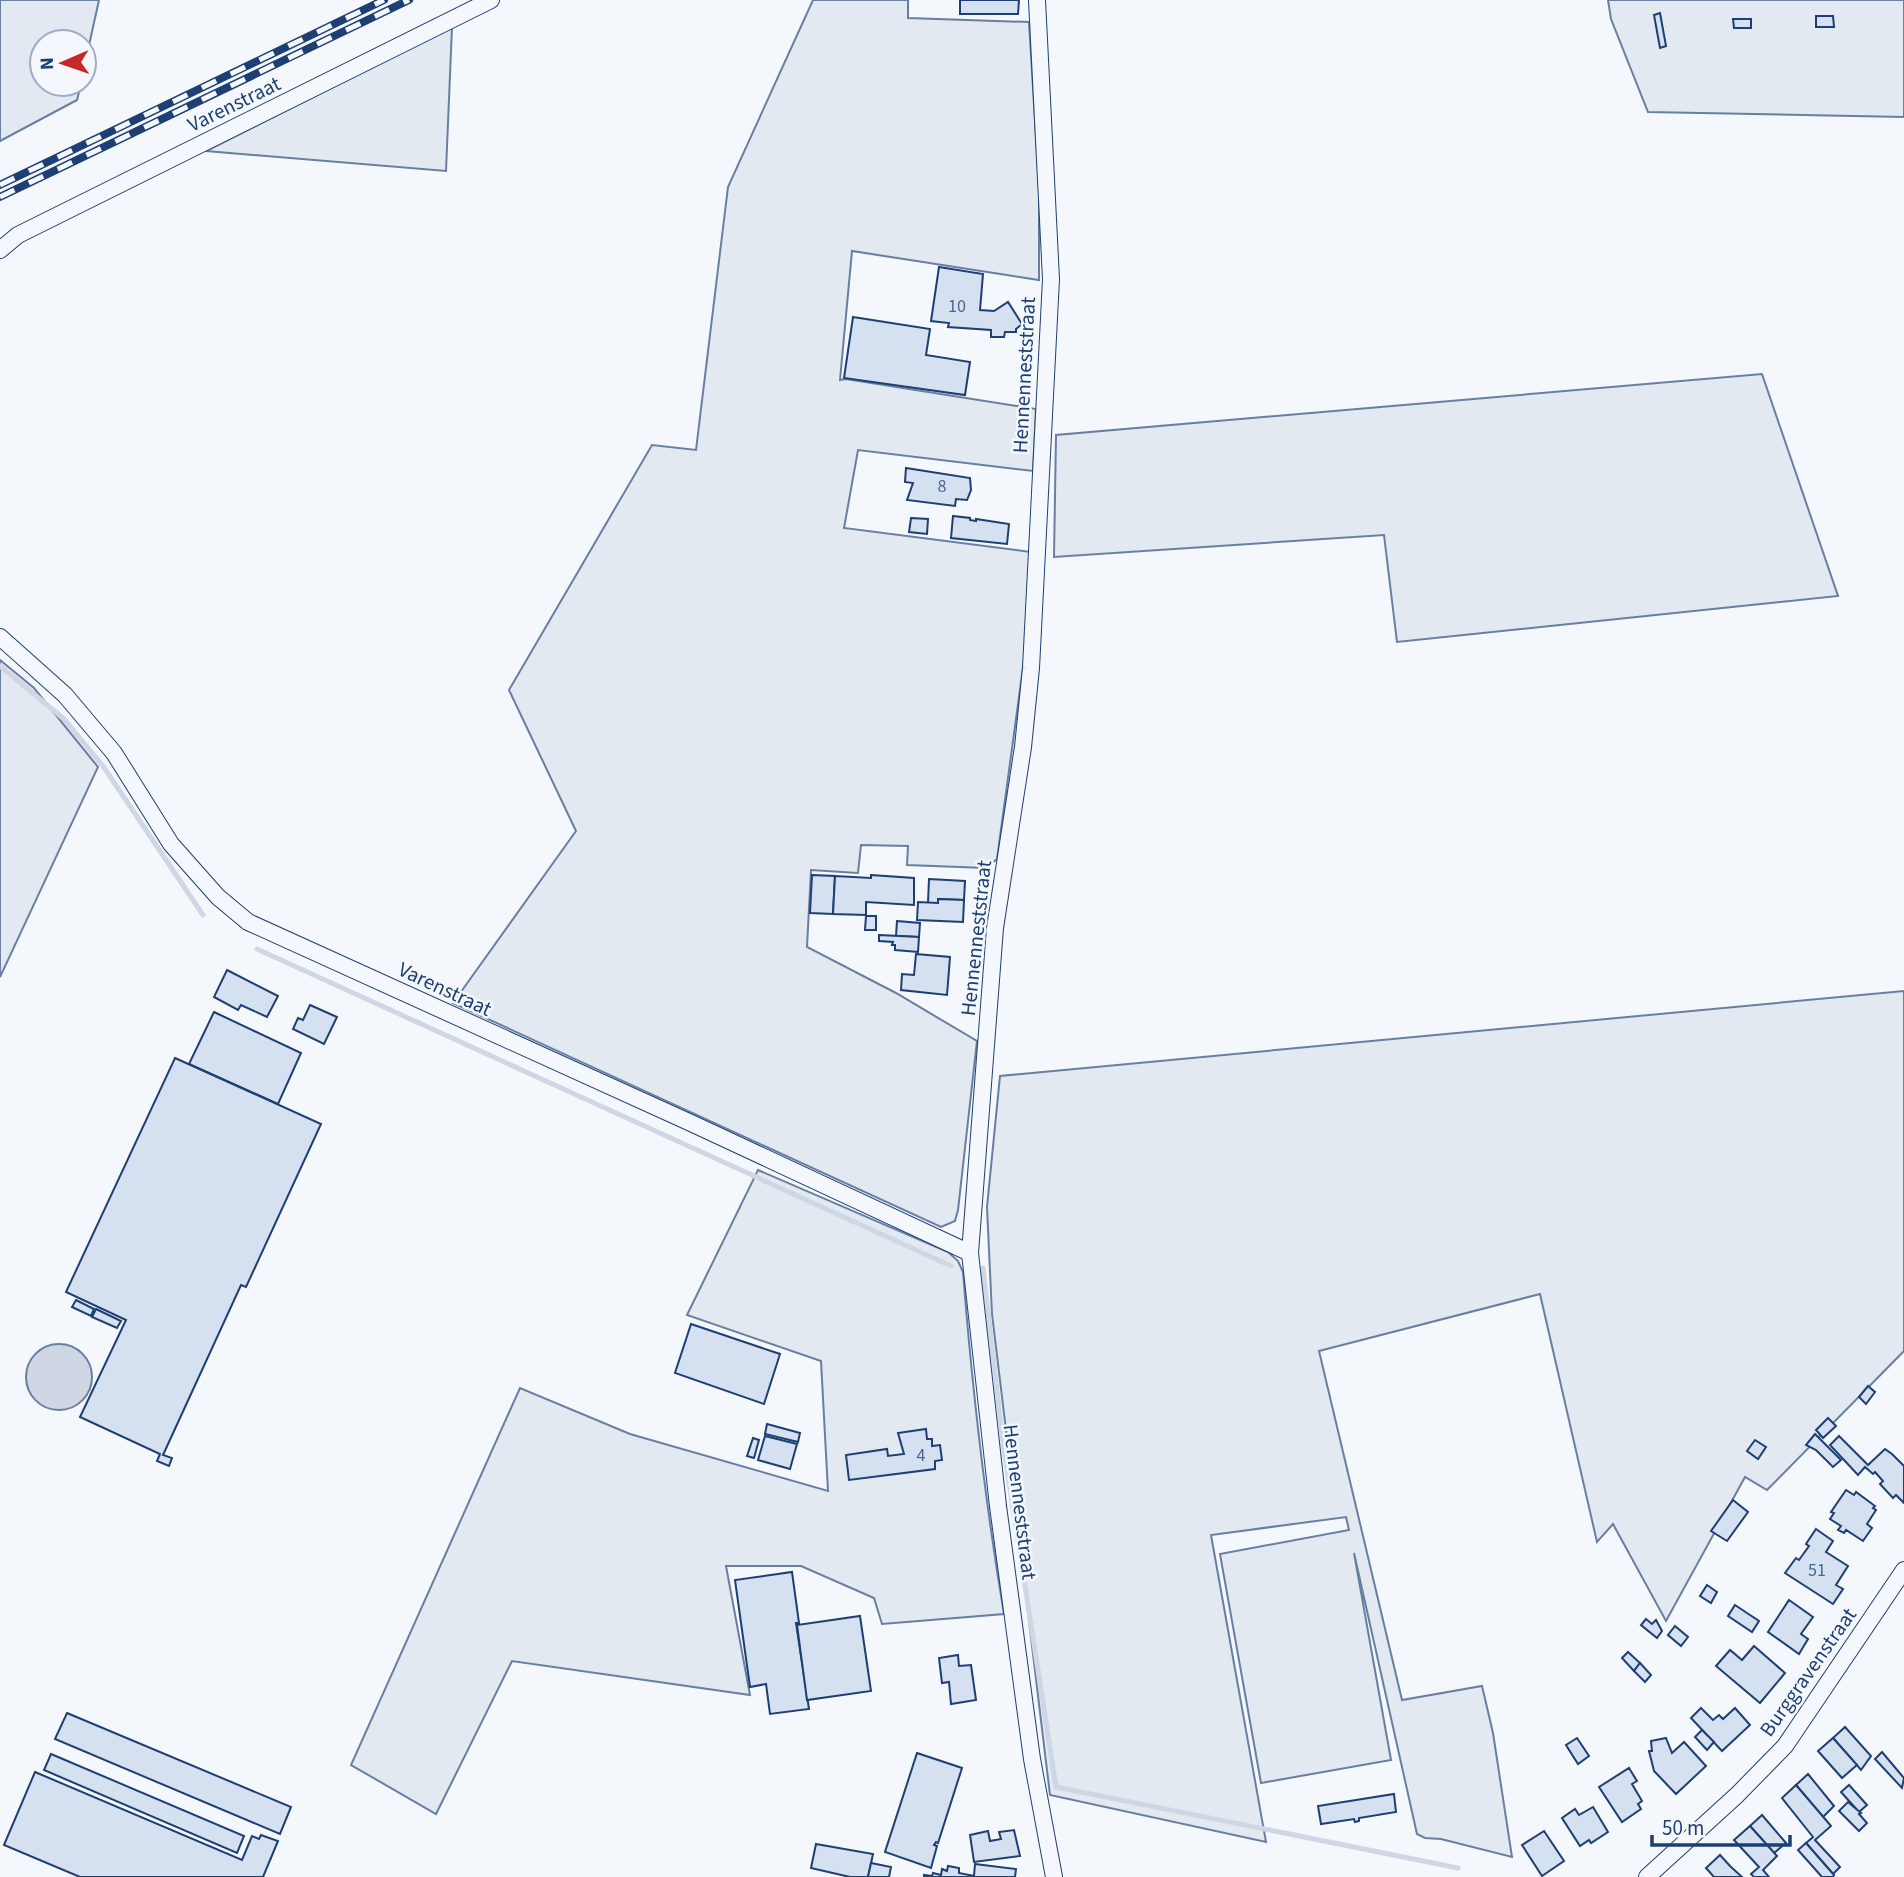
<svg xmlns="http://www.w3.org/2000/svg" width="1904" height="1877" font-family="'Source Sans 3',sans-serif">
<rect width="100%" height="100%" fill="#f4f7fb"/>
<g fill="#e3e9f0" stroke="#687fa3" stroke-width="2">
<path d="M 0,0 L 99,0 L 84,68 L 84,42 L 42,42 L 42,84 L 81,84 L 77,100 L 0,141 Z"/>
<path d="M 813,0 L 908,0 L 908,18 L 1029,22 L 1039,187 L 1039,280 L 852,251 L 840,380 L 846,379 L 1036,409 L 1033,471 L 858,450 L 844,528 L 1031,552 L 1024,660 L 997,859 L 986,868 L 907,865 L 908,846 L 861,845 L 858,873 L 811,870 L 807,947 L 896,993 L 977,1041 L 958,1210 L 955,1221 L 941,1227 L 453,1003 L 576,831 L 509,690 L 652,445 L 696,450 L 728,187 Z"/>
<path d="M 1608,0 L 1904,0 L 1904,117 L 1648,112 L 1611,19 Z"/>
<path d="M 452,27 L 446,171 L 206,151 Z"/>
<path d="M 1762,374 L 1838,596 L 1397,642 L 1384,535 L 1054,557 L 1056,435 Z"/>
<path d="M 0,660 L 34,688 L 98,767 L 0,977 Z"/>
<path d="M 1904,991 L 1904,1351 L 1767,1490 L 1745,1477 L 1666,1621 L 1613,1524 L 1597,1542 L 1540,1294 L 1319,1351 L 1402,1700 L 1482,1686 L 1493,1733 L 1512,1857 L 1441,1839 L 1425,1838 L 1417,1834 L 1354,1553 L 1391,1760 L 1261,1783 L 1220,1554 L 1349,1530 L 1346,1517 L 1211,1535 L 1266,1842 L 1050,1795 L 992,1314 L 987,1207 L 1000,1076 Z"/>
<path d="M 758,1170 L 948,1252 L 958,1261 L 963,1272 C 972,1387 985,1501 1004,1614 L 882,1624 L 874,1598 L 801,1566 L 726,1566 L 750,1695 L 512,1661 L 436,1814 L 351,1765 L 520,1388 L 630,1434 L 828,1491 L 821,1361 L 687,1315 Z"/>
</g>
<circle fill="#cfd7e4" stroke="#687fa3" stroke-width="2" cx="59" cy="1377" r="33"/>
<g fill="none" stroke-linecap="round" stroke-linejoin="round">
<g stroke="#cfd7e4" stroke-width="5">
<path d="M 0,666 L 64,719 L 103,766 L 203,915"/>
<path d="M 257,949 L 951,1266"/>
<path d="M 983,1268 L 1003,1443 L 1056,1787 L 1458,1868"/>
</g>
</g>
<g fill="#d5e0f0" stroke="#1d3f73" stroke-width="2">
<path d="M 960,0 L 1019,0 L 1018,14 L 960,14 Z"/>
<path d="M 1660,13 L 1666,46 L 1660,48 L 1654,15 Z"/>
<path d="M 1816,16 L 1833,16 L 1834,27 L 1816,27 Z"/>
<path d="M 1733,19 L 1751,19 L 1751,28 L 1734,28 Z"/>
<path d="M 939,267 L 983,274 L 980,310 L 994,311 L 1008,302 L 1022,324 L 1016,329 L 1016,332 L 1005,332 L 1004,337 L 991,337 L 991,330 L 948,327 L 949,323 L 931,321 Z"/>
<path d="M 853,317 L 930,329 L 926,355 L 970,362 L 965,395 L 844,378 Z"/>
<path d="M 906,468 L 970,478 L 971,490 L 967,500 L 956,499 L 955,506 L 907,500 L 913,483 L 905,482 Z"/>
<path d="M 953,516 L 970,518 L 970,520 L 976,521 L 976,519 L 1009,524 L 1007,544 L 951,538 Z"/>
<path d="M 911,518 L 928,519 L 927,534 L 909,532 Z"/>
<path d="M 812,875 L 835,876 L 833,914 L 810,913 Z"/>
<path d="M 871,875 L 914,878 L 914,905 L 866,902 L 866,915 L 833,914 L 835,876 L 871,878 Z"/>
<path d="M 929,879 L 965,881 L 964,900 L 938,899 L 938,903 L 928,903 Z"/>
<path d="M 938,899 L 964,900 L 963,922 L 917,920 L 918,902 L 938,903 Z"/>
<path d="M 866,916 L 876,916 L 876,930 L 865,930 Z"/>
<path d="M 897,921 L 920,923 L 919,937 L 896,936 Z"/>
<path d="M 879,935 L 919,937 L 918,952 L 895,950 L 895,945 L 892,945 L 893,942 L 879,941 Z"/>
<path d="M 916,954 L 950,957 L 947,995 L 901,990 L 902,974 L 914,975 Z"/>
<path d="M 227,970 L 278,996 L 267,1017 L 241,1005 L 238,1010 L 214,997 Z"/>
<path d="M 310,1005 L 337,1017 L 324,1044 L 293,1029 L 298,1018 L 303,1020 Z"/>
<path d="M 214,1012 L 301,1053 L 278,1104 L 189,1064 Z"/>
<path d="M 175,1058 L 321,1124 L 246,1287 L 241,1285 L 163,1455 L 172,1458 L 169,1466 L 157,1461 L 160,1454 L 80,1417 L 126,1320 L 66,1292 Z"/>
<path d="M 76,1300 L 94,1309 L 91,1316 L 72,1307 Z"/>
<path d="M 96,1309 L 121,1321 L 117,1328 L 92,1317 Z"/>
<path d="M 691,1324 L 780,1354 L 764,1404 L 675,1373 Z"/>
<path d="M 1868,1386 L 1875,1392 L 1866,1404 L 1859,1397 Z"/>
<path d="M 1828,1418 L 1836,1426 L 1823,1438 L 1816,1430 Z"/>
<path d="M 767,1424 L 800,1433 L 798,1442 L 765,1434 Z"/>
<path d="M 926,1429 L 927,1439 L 932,1439 L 932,1446 L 940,1445 L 942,1460 L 935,1461 L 935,1469 L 849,1480 L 846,1455 L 887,1449 L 888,1456 L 904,1454 L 898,1433 Z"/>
<path d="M 1815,1434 L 1841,1460 L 1833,1467 L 1816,1450 L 1806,1445 Z"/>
<path d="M 765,1436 L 797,1444 L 790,1469 L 758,1460 Z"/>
<path d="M 1839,1436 L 1868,1465 L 1885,1449 L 1892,1454 L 1904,1466 L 1904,1503 L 1896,1495 L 1893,1498 L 1880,1484 L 1883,1481 L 1875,1472 L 1873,1474 L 1865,1467 L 1858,1475 L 1830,1445 Z"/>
<path d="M 753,1438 L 759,1440 L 754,1458 L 747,1456 Z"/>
<path d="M 1755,1440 L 1766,1447 L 1758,1459 L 1747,1451 Z"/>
<path d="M 1846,1490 L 1854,1495 L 1856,1492 L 1875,1506 L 1873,1508 L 1876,1510 L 1867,1524 L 1872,1528 L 1863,1541 L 1846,1530 L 1844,1533 L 1838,1530 L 1841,1526 L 1830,1519 L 1834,1513 L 1831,1512 Z"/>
<path d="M 1733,1500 L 1748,1512 L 1727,1541 L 1711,1531 Z"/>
<path d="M 1816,1529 L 1833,1541 L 1826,1552 L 1848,1566 L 1836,1585 L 1843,1589 L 1833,1604 L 1785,1573 L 1796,1558 L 1799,1560 L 1809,1546 L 1806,1544 Z"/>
<path d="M 792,1572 L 799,1623 L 796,1623 L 809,1709 L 770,1714 L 766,1684 L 750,1687 L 735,1580 Z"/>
<path d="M 1707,1585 L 1717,1592 L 1711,1603 L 1700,1596 Z"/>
<path d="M 1789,1600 L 1813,1617 L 1801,1634 L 1808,1639 L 1799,1654 L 1768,1632 Z"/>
<path d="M 1735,1605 L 1759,1621 L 1752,1632 L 1728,1616 Z"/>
<path d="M 860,1616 L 871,1691 L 807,1700 L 797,1625 Z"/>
<path d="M 1646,1619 L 1652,1624 L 1656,1620 L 1662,1631 L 1657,1638 L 1641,1625 Z"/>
<path d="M 1675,1626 L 1688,1637 L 1681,1646 L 1668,1635 Z"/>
<path d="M 1754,1646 L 1785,1673 L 1760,1703 L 1716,1666 L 1730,1650 L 1742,1660 Z"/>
<path d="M 1628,1652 L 1640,1663 L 1634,1671 L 1622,1658 Z"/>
<path d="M 958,1655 L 959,1666 L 971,1665 L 976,1700 L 951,1704 L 949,1682 L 942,1683 L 939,1658 Z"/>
<path d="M 1640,1663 L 1651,1675 L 1645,1682 L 1634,1671 Z"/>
<path d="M 1701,1708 L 1713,1720 L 1719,1715 L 1723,1719 L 1735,1708 L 1750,1725 L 1722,1751 L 1691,1718 Z"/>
<path d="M 67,1713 L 291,1807 L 280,1834 L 55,1739 Z"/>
<path d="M 1845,1727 L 1871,1756 L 1861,1770 L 1833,1738 Z"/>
<path d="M 1702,1730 L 1714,1742 L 1707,1750 L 1695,1737 Z"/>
<path d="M 1577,1738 L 1589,1756 L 1578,1764 L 1566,1745 Z"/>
<path d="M 1666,1738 L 1672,1753 L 1684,1742 L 1706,1766 L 1676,1794 L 1654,1771 L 1649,1751 L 1652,1751 L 1651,1741 Z"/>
<path d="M 1833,1738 L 1857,1765 L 1842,1778 L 1818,1751 Z"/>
<path d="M 1882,1752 L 1904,1778 L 1902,1788 L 1875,1759 Z"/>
<path d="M 917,1753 L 962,1768 L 938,1843 L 936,1842 L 934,1845 L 937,1846 L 931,1868 L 885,1852 Z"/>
<path d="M 51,1754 L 244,1836 L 237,1853 L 44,1770 Z"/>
<path d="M 1629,1768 L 1637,1781 L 1632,1784 L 1642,1801 L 1638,1804 L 1641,1809 L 1622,1822 L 1599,1787 Z"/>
<path d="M 35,1772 L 242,1860 L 252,1836 L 259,1839 L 261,1835 L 278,1841 L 263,1877 L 80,1877 L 4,1845 Z"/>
<path d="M 1808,1774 L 1834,1806 L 1823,1817 L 1796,1785 Z"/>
<path d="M 1796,1785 L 1831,1826 L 1815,1840 L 1840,1867 L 1833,1874 L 1806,1843 L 1813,1837 L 1782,1798 Z"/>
<path d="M 1849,1785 L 1867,1805 L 1859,1812 L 1841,1792 Z"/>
<path d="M 1394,1794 L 1396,1812 L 1359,1818 L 1359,1821 L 1355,1822 L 1354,1819 L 1321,1824 L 1318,1806 Z"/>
<path d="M 1848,1802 L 1861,1813 L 1859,1814 L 1867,1823 L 1859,1831 L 1839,1811 Z"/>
<path d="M 1593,1807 L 1608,1832 L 1591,1843 L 1589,1840 L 1580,1846 L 1562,1818 L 1575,1809 L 1579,1815 Z"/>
<path d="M 1762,1815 L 1786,1843 L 1774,1853 L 1750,1826 Z"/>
<path d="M 1750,1826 L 1777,1856 L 1763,1870 L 1769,1877 L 1754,1877 L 1751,1874 L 1759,1867 L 1734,1840 Z"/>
<path d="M 1014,1830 L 1020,1856 L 974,1862 L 970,1835 L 988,1831 L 990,1841 L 1001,1839 L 999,1832 Z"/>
<path d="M 1544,1831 L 1564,1861 L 1542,1876 L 1522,1845 Z"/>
<path d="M 1806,1843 L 1834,1875 L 1833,1877 L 1822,1877 L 1798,1850 Z"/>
<path d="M 816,1844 L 873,1854 L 868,1877 L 850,1877 L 811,1868 Z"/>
<path d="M 1720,1855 L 1730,1866 L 1742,1877 L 1714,1877 L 1706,1868 Z"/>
<path d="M 871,1863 L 891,1867 L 889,1877 L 868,1877 Z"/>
<path d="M 975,1864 L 1016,1869 L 1015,1877 L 924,1877 L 924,1875 L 932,1876 L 933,1873 L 941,1875 L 942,1869 L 947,1871 L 948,1866 L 959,1868 L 959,1873 L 974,1876 Z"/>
</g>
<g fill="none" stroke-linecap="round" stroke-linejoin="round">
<g stroke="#1d3f73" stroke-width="18">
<g id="minor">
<path d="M 1037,0 L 1051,279 L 1031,668 L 1023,747 L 995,928 L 970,1253 L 998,1506 L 1032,1759 L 1054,1877"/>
<path d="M 0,250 L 18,235 L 491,0"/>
<path d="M 0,637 L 65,695 L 114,753 L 171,844 L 218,897 L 248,922 L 691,1123 L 970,1253"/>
<path d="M 1647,1877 L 1737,1795 L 1785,1746 L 1904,1570"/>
</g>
</g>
<use href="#minor" stroke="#f4f7fb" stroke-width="16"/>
<g stroke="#1d3f73" stroke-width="8">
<g id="rail">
<path d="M 0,185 L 384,0"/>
<path d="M 0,197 L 409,0"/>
</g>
</g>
<use href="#rail" stroke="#f4f7fb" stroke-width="5" stroke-dasharray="16" stroke-linecap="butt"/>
</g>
<g text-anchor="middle" stroke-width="5" stroke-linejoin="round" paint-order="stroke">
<g font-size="18" fill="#4b6792">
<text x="957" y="312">10</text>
<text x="942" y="492">8</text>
<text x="921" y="1461">4</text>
<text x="1817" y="1576">51</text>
</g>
<g font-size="21" fill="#1d3f73" stroke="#f4f7fb">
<text transform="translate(234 104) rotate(-26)" y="7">Varenstraat</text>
<text transform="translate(1024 375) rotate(-87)" y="7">Hennenneststraat</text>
<text transform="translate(976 938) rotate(-84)" y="7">Hennenneststraat</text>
<text transform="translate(445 989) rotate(25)" y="7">Varenstraat</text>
<text transform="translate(1020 1502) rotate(83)" y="7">Hennenneststraat</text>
<text transform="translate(1808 1672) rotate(-55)" y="7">Burggravenstraat</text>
</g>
</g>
<g transform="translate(63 63) rotate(268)"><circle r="33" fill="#f4f7fb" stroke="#9eadc5" stroke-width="2"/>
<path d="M0-5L12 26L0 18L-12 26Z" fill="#c62828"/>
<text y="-10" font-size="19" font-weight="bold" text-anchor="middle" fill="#1d3f73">N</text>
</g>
<path d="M1652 1835v10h138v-10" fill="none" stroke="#1d3f73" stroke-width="3.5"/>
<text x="1662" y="1835" font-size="21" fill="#1d3f73" stroke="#f4f7fb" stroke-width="5" paint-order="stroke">50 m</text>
</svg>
